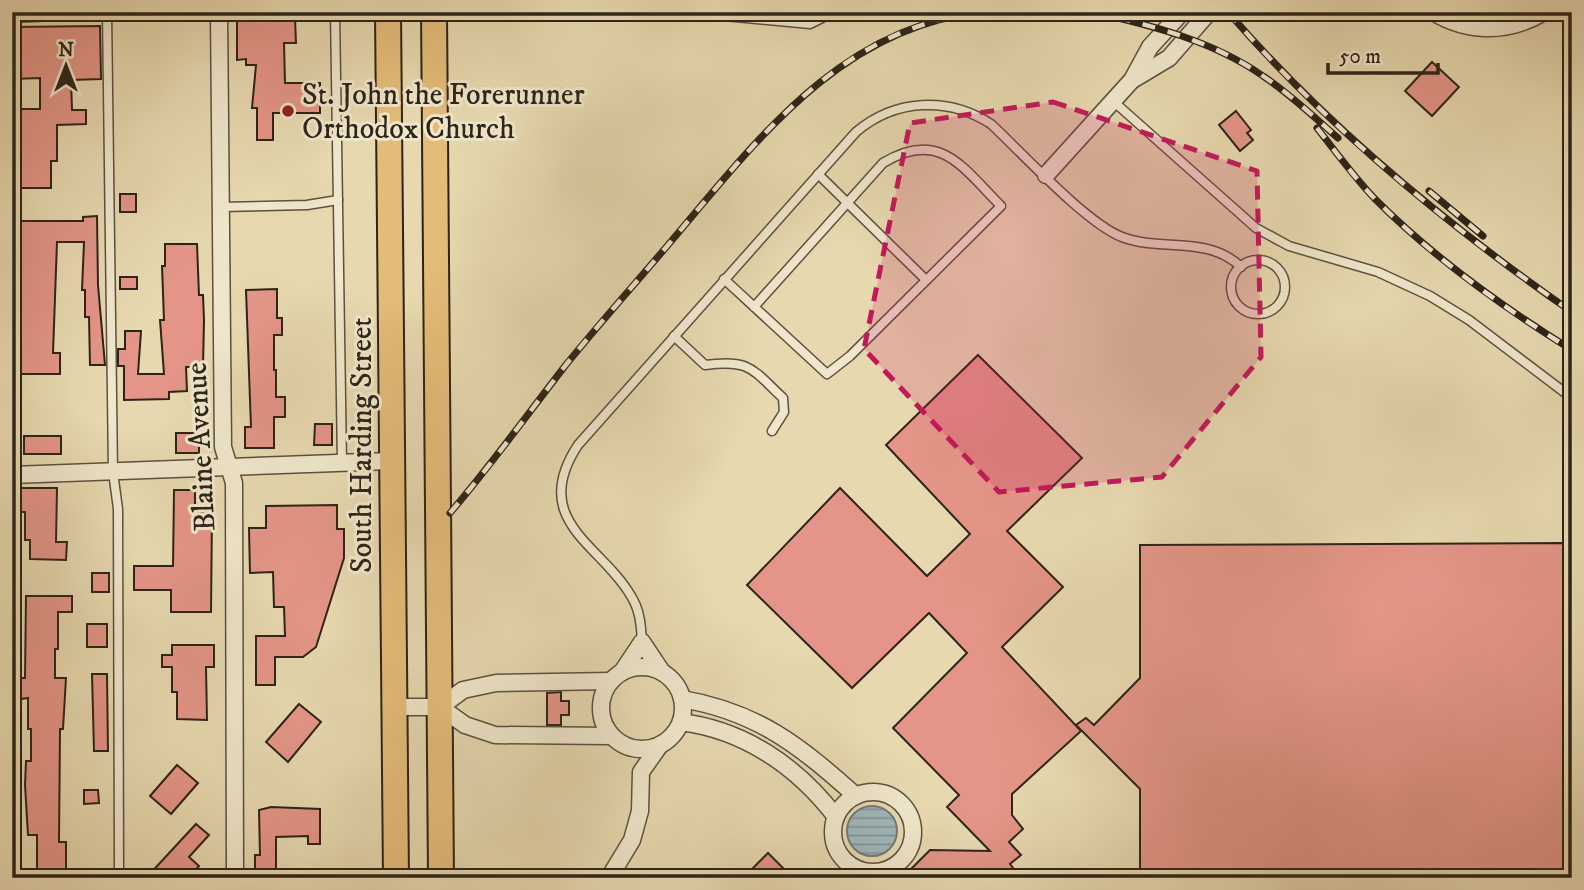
<svg xmlns="http://www.w3.org/2000/svg" width="1584" height="890" font-family="'IM FELL DW Pica',serif">
<defs>
<pattern id="water-rules" width="6" height="5" patternUnits="userSpaceOnUse" patternTransform="scale(1.75)"><rect width="6" height="5" fill="#9eb6b8"/><path d="M0 2.5h6" fill="none" stroke="#819495"/></pattern>
</defs>
<rect width="100%" height="100%" fill="#e7d8af"/>
<filter id="stains"><feTurbulence type="fractalNoise" baseFrequency=".00286" numOctaves="4"/><feColorMatrix values="0 0 0 0 .2 0 0 0 0 .09 0 0 0 0 .02 0 0 0 .5 -.17"/></filter>
<radialGradient id="worn" r=".72"><stop offset=".6" stop-color="#630" stop-opacity="0"/><stop offset="1" stop-color="#630" stop-opacity=".3"/></radialGradient>
<circle fill="url(#water-rules)" stroke="#717c78" stroke-width="2" cx="872" cy="831" r="25"/>
<g fill="#e49587" stroke="#2d2418" stroke-width="2">
<path d="M 295,18 L 296,43 L 284,43 L 285,83 L 320,83 L 320,113 L 273,113 L 273,140 L 257,140 L 257,108 L 252,108 L 256,65 L 246,65 L 246,59 L 237,60 L 237,19 Z"/>
<path d="M 100,26 L 101,79 L 71,80 L 72,110 L 86,110 L 86,124 L 57,125 L 57,161 L 51,161 L 51,188 L 18,188 L 17,109 L 40,109 L 40,78 L 12,79 L 12,27 Z"/>
<path d="M 1432,62 L 1459,87 L 1432,116 L 1405,91 Z"/>
<path d="M 1236,111 L 1251,130 L 1247,133 L 1253,140 L 1240,151 L 1219,125 Z"/>
<rect x="120" y="194" width="16" height="18"/>
<path d="M 97,216 L 98,285 L 105,365 L 90,365 L 89,317 L 85,317 L 85,290 L 82,290 L 84,242 L 57,242 L 53,353 L 60,353 L 60,374 L 21,374 L 20,221 L 83,221 L 83,217 Z"/>
<path d="M 165,244 L 197,244 L 199,295 L 203,295 L 204,320 L 203,367 L 186,367 L 187,391 L 169,392 L 169,399 L 124,400 L 124,366 L 118,366 L 118,349 L 125,349 L 125,331 L 141,331 L 138,374 L 164,374 L 160,320 L 164,320 L 162,266 L 165,266 Z"/>
<rect x="120" y="277" width="17" height="12"/>
<path d="M 277,289 L 277,318 L 282,318 L 282,335 L 274,335 L 274,370 L 276,370 L 276,397 L 285,397 L 285,417 L 274,417 L 274,448 L 245,448 L 245,427 L 251,427 L 246,290 Z"/>
<path d="M 978,355 L 1082,458 L 1007,531 L 1063,587 L 1002,647 L 1081,731 L 1012,794 L 1012,815 L 1023,829 L 1009,842 L 1021,855 L 1010,864 L 1021,878 L 902,878 L 930,850 L 990,851 L 947,807 L 959,795 L 893,728 L 967,653 L 929,613 L 852,688 L 747,585 L 840,488 L 927,576 L 970,534 L 886,445 Z"/>
<path d="M 315,424 L 332,424 L 332,445 L 314,445 Z"/>
<rect x="176" y="433" width="23" height="20"/>
<rect x="24" y="436" width="37" height="18"/>
<path d="M 19,488 L 57,488 L 56,542 L 67,542 L 66,560 L 30,559 L 30,540 L 25,540 L 25,512 L 19,512 Z"/>
<path d="M 174,490 L 195,490 L 195,512 L 212,512 L 211,612 L 171,612 L 171,590 L 134,590 L 134,566 L 173,566 Z"/>
<path d="M 337,505 L 337,529 L 344,529 L 344,558 L 316,647 L 303,657 L 275,657 L 275,685 L 256,685 L 256,636 L 285,636 L 284,607 L 274,607 L 273,572 L 250,573 L 249,528 L 266,528 L 266,506 Z"/>
<path d="M 1564,543 L 1565,662 L 1572,662 L 1572,798 L 1564,798 L 1564,878 L 1140,878 L 1140,789 L 1076,725 L 1086,718 L 1094,725 L 1140,678 L 1140,545 Z"/>
<rect x="92" y="573" width="17" height="19"/>
<path d="M 26,596 L 72,596 L 72,612 L 58,612 L 58,649 L 55,649 L 55,678 L 66,678 L 63,729 L 60,729 L 59,842 L 66,842 L 66,878 L 37,878 L 37,835 L 28,835 L 25,785 L 26,761 L 31,761 L 31,729 L 28,729 L 28,698 L 21,699 L 21,678 L 25,678 Z"/>
<rect x="87" y="624" width="20" height="23"/>
<path d="M 172,645 L 214,645 L 214,667 L 206,667 L 207,720 L 177,719 L 177,692 L 172,692 L 172,667 L 162,667 L 162,655 L 172,655 Z"/>
<path d="M 92,674 L 107,674 L 108,751 L 94,751 Z"/>
<path d="M 561,692 L 561,701 L 569,701 L 569,715 L 561,715 L 561,725 L 547,725 L 547,693 Z"/>
<path d="M 299,704 L 321,722 L 288,762 L 266,742 Z"/>
<path d="M 177,765 L 198,783 L 171,814 L 150,796 Z"/>
<path d="M 84,790 L 98,790 L 99,803 L 84,804 Z"/>
<path d="M 271,807 L 320,809 L 320,844 L 308,844 L 308,836 L 276,837 L 276,875 L 255,875 L 255,855 L 260,855 L 259,810 Z"/>
<path d="M 196,824 L 209,835 L 189,857 L 199,866 L 188,878 L 146,878 Z"/>
<path d="M 768,853 L 793,878 L 743,878 Z"/>
</g>
<g fill="none" stroke-linecap="round" stroke-linejoin="round">
<g stroke="#5c513e" stroke-width="11">
<g id="lane">
<path d="M 107,12 L 113,472 L 118,509 L 119,878"/>
<path d="M 335,12 L 342,463"/>
<path d="M 681,12 L 810,24 L 822,18 L 825,12"/>
<path d="M 1113,101 L 1256,228 L 1289,246 L 1378,272 L 1430,296 L 1469,320 L 1572,398"/>
<path d="M 818,174 L 926,280"/>
<path d="M 220,207 L 307,205 L 338,200"/>
<circle cx="1258" cy="287" r="27"/>
<path d="M 724,279 L 827,374 L 850,356 L 1001,206 C 963,168 940,128 883,163 L 754,307"/>
<path d="M 674,336 L 705,365 C 750,359 752,369 783,398 L 784,412 L 772,431"/>
<path d="M 642,642 C 641,625 640,610 631,596 C 602,545 528,521 578,445 L 856,132 C 895,99 948,96 991,124 C 1022,153 1086,223 1122,237 C 1161,252 1208,235 1241,267"/>
</g>
</g>
<g stroke="#5c513e" stroke-width="19">
<g id="street">
<path d="M 219,12 L 223,447 L 234,483 L 235,878"/>
<path d="M 1433,12 C 1469,34 1509,33 1544,12"/>
<path d="M 12,14 L 54,12"/>
<path d="M 1134,79 L 1169,58 L 1209,12"/>
<path d="M 1046,175 L 1132,80 L 1150,47 L 1182,12"/>
<path d="M 12,475 L 391,461"/>
<circle cx="642" cy="708" r="41"/>
<path d="M 622,672 L 642,642 L 662,672"/>
<path d="M 682,699 C 758,712 800,746 856,796"/>
<path d="M 394,707 L 440,707 L 463,690 L 496,683 L 610,681"/>
<path d="M 440,707 L 465,725 L 495,735 L 611,736"/>
<path d="M 681,722 C 744,730 797,766 836,817"/>
<circle cx="873" cy="832" r="40"/>
<path d="M 609,878 L 632,840 L 640,811 L 641,772 L 660,745"/>
</g>
</g>
<g stroke="#2d2418" stroke-width="28">
<g id="primary">
<path d="M 388,12 L 396,878"/>
<path d="M 434,12 L 441,878"/>
</g>
</g>
<use href="#lane" stroke="#efe6cb" stroke-width="8"/>
<use href="#street" stroke="#efe6cb" stroke-width="16"/>
<use href="#primary" stroke="#e4bc78" stroke-width="24"/>
<g stroke="#2d2418" stroke-width="7">
<g id="rail">
<path d="M 1092,12 C 1151,25 1213,41 1263,76 C 1290,94 1314,117 1338,138"/>
<path d="M 1228,12 C 1327,127 1447,225 1572,312"/>
<path d="M 1317,128 C 1336,152 1354,177 1375,199 C 1434,258 1501,306 1572,350"/>
<path d="M 1429,191 L 1483,236"/>
<path d="M 450,513 C 491,465 527,415 565,366 C 598,325 634,285 668,245 C 754,144 841,24 985,12"/>
</g>
</g>
<use href="#rail" stroke="#efe6cb" stroke-width="4.5" stroke-dasharray="13" stroke-linecap="butt"/>
</g>
<path fill="#c2185b" fill-opacity="0.2" stroke="#c2185b" stroke-width="5" stroke-dasharray="14 9" stroke-linejoin="round" d="M 1053,102 L 1257,171 L 1261,357 L 1162,477 L 999,492 L 864,349 L 910,123 Z"/>
<circle fill="#8f2418" stroke="#efe6cb" stroke-width="2.5" cx="288" cy="111" r="7"/>
<g text-anchor="middle" stroke-width="6" stroke-linejoin="round" paint-order="stroke">
<g font-size="30" fill="#2d2418" stroke="#efe6cb" text-anchor="start">
<text x="302" y="104">St. John the Forerunner<tspan x="302" dy="34">Orthodox Church</tspan></text>
</g>
<g font-size="30" fill="#2d2418" stroke="#efe6cb">
<text transform="translate(361 445) rotate(-90)" y="10">South Harding Street</text>
<text transform="translate(200 447) rotate(-93)" y="10">Blaine Avenue</text>
</g>
</g>
<rect width="1584" height="890" fill="none" stroke="#e7d8af" stroke-width="42"/>
<rect x="14" y="14" width="1556" height="862" fill="none" stroke="#2d2418" stroke-width="3.5"/>
<rect x="21" y="21" width="1542" height="848" fill="none" stroke="#2d2418" stroke-width="2"/>
<g transform="translate(66 66)" stroke="#efe6cb" stroke-width="5" paint-order="stroke">
<path d="M0-5L12 26L0 18L-12 26Z" fill="#2d2418"/>
<text y="-10" font-size="19" font-weight="bold" text-anchor="middle" fill="#2d2418">N</text>
</g>
<path d="M1328 63v10h110v-10" fill="none" stroke="#2d2418" stroke-width="3.5"/>
<text x="1339" y="63" font-size="21" fill="#2d2418" stroke="#efe6cb" stroke-width="5" paint-order="stroke">50 m</text>
<rect width="100%" height="100%" filter="url(#stains)"/>
<rect width="100%" height="100%" fill="url(#worn)"/>
</svg>
